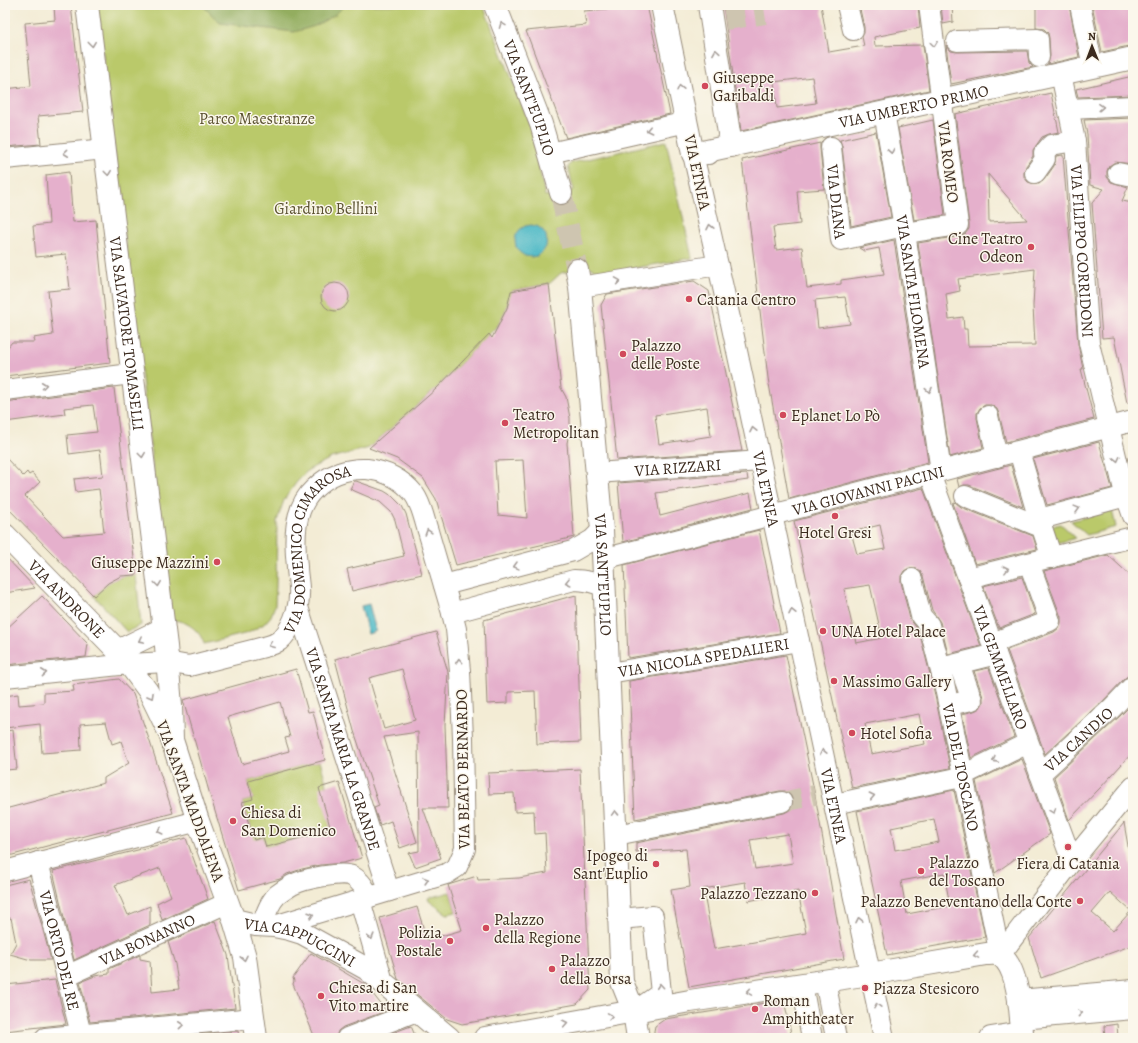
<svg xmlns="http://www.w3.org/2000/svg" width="1138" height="1043" font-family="Alegreya,serif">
<rect width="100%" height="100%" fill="#fbf7ec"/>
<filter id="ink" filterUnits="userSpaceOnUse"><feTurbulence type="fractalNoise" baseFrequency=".025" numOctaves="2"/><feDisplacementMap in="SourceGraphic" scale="8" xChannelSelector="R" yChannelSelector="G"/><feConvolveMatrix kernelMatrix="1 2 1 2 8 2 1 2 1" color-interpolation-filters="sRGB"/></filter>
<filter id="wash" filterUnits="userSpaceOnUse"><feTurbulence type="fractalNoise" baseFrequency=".012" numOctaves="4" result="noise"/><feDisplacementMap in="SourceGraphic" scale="16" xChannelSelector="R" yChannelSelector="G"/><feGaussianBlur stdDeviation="0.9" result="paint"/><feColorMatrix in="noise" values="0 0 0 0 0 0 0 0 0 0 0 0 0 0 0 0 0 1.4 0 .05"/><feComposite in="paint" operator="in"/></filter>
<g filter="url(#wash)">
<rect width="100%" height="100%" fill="#f3ecd5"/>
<g fill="#bac96b" stroke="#7a7a44">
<path d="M 97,5 L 483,5 L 531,128 L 545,196 L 574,190 L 568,167 L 571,163 L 666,141 L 692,258 L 601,274 L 590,267 L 561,273 L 549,284 L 511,291 L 507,308 L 499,324 L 436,389 L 369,448 L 331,458 L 308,470 L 296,483 L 284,500 L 277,521 L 276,586 L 275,605 L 271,616 L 264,624 L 248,633 L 204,644 C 200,630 186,620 171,620 Z"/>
<path d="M 1112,510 L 1116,527 L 1087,535 L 1071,521 Z"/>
<path d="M 1061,524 L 1076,538 L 1057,543 L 1052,526 Z"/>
<path d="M 136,575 L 141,625 L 127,632 L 94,596 C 109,581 114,576 136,575 Z"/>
<path d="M 320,761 L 327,786 L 331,830 L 266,847 L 263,837 L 254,840 L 242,802 L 253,799 L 248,781 Z"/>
<path d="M 450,892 L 456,912 L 447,914 L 429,901 L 428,898 Z"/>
</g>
<path fill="#93ad5f" stroke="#676c3e" d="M 202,5 L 345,5 L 336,14 L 315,26 L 294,32 L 220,23 Z"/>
<g fill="#4ab7c5" stroke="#427072">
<circle cx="531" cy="241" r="16"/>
<path d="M 369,604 L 376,631 L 368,634 L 361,606 Z"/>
</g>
<g id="blocks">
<g fill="#e5b0cc" fill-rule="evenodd">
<path d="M 71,5 L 83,112 L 38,116 L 41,144 L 5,147 L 5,89 L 31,86 L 25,23 L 55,20 L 54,6 Z"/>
<path d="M 618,5 L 647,5 L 670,114 L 566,138 L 526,31 L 586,25 L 584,11 L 618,8 Z"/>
<path d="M 723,5 L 821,5 L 829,52 L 864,46 L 862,37 L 864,33 L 864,27 L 859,5 L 918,5 L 920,28 L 874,37 L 875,46 L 923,45 L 929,90 L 741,131 ZM 812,77 L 816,103 L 777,108 L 774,82 Z"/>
<path d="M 941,5 L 952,5 L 953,22 L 943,24 Z"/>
<path d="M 1036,5 L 1069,5 L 1079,57 L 1048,64 L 1050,56 L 1049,38 L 1048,33 L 1044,29 L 1036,28 Z"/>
<path d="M 1092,5 L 1133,5 L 1133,45 L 1102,52 Z"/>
<path d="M 946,45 L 951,51 L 957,52 L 1027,51 L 1029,63 L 1033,67 L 951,84 Z"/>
<path d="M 1133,76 L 1133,95 L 1078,97 L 1076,89 Z"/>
<path d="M 1051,93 L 1059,132 L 1049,134 L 1042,137 L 1033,150 L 1033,156 L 1026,166 L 1024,172 L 1024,177 L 1028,182 L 1034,184 L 1039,184 L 1044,180 L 1054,166 L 1056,156 L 1063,155 L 1078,344 L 1083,369 L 1081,369 L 1094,419 L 1006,442 L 999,414 L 997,409 L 991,405 L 985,405 L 980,408 L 977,413 L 977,418 L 983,448 L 950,457 L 918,243 L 960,236 L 965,234 L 969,229 L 969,224 L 955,114 ZM 988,174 L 1027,220 L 989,222 ZM 1035,269 L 1033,306 L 1035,345 L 968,346 L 967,329 L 964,329 L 963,317 L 949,319 L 946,294 L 960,291 L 958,279 Z"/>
<path d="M 1133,118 L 1133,164 L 1115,162 L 1109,166 L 1107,171 L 1107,177 L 1111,182 L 1128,187 L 1122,201 L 1133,203 L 1133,403 L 1127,403 L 1114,337 L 1102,338 L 1092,203 L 1104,189 L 1090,185 L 1087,134 L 1084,120 Z"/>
<path d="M 933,120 L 945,215 L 914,220 L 898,128 Z"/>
<path d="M 876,132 L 891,217 L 851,226 L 842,146 L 840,140 Z"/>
<path d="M 820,143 L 820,148 L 824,189 L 797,191 L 800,224 L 773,227 L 776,250 L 802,247 L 807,288 L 841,284 L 841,280 L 884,274 L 879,248 L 864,251 L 859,248 L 894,240 L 928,462 L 789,499 L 768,378 L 742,160 ZM 845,297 L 850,324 L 818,328 L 815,300 Z"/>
<path d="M 69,172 L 73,222 L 96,220 L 110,363 L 5,376 L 5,351 L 12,342 L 34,342 L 33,338 L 53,335 L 48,291 L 70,289 L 66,254 L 36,257 L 33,226 L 49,224 L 46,175 Z"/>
<path d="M 694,281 L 709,291 L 742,451 L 617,460 L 601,305 L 607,294 ZM 707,407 L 711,436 L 659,444 L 655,415 Z"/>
<circle cx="335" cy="297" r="14"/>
<path d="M 549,284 L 561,388 L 566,397 L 570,418 L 570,428 L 567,443 L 574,537 L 456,565 L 436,499 L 423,478 L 397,459 L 369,448 L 436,389 L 489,334 L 492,338 L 507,308 L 511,291 ZM 523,460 L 527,518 L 498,515 L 495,461 Z"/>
<path d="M 114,388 L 136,575 L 121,576 L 108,583 L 94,596 L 5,505 L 5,457 L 23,476 L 27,472 L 29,475 L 32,473 L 40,482 L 25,496 L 63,536 L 104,532 L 99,489 L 76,492 L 74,479 L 103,476 L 100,450 L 69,454 L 67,435 L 97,432 L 93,405 L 64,408 L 65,414 L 5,422 L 5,402 Z"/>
<path d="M 1099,442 L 1112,488 L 1047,505 L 1033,459 Z"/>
<path d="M 1011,465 L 1023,507 L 969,485 L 964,485 L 959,487 L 957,479 Z"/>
<path d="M 747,474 L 748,480 L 656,493 L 660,516 L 750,493 L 753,508 L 623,542 L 618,483 Z"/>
<path d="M 354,481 L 356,481 L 384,491 L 392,496 L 402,506 L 406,514 L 422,574 L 352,591 L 347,569 L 404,556 L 395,520 L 391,512 L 380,502 L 350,489 Z"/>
<path d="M 923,488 L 981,646 L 948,654 L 940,622 L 932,610 L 923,576 L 920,571 L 915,568 L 909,568 L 904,571 L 901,576 L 901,582 L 910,619 L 919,631 L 933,686 L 950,768 L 852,788 L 794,521 ZM 880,525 L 885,549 L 857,554 L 851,532 ZM 870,585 L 882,638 L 856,643 L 844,589 ZM 919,714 L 925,744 L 871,754 L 865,724 Z"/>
<path d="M 955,502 L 961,507 L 1033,536 L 1037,549 L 975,564 L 953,503 Z"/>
<path d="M 759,530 L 780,633 L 628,658 L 624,565 Z"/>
<path d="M 1108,555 L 1133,578 L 1133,675 L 1129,675 L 1125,678 L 1103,701 L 1045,754 L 1007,650 L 1054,632 L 1059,628 L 1061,623 L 1061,617 L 1044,571 Z"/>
<path d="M 5,556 L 35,588 L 5,593 Z"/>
<path d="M 1022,577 L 1035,614 L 999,628 L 983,586 Z"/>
<path d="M 576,595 L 581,742 L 537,744 L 535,691 L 508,692 L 508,703 L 487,704 L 484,620 Z"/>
<path d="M 42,596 L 88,644 L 86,657 L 5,665 L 5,630 Z"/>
<path d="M 436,632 L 448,672 L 445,725 L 448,808 L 423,808 L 441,858 L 415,867 L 409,853 L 419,851 L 418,732 L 384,737 L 417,842 L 400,848 L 391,821 L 380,825 L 376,814 L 374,808 L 379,806 L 354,731 L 335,659 ZM 402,669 L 415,720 L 384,729 L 369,678 Z"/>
<path d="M 786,655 L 815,795 L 844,959 L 689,987 L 671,890 L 690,887 L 686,849 L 636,852 L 636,843 L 784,813 L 790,810 L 793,806 L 793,800 L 790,794 L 785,791 L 780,791 L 635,819 L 629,681 ZM 788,834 L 793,863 L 755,869 L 750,840 ZM 745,882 L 748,901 L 798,891 L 806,933 L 714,949 L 703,889 Z"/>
<path d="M 989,668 L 1014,737 L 971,758 L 962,714 L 974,711 L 980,708 L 983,703 L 983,697 L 974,671 Z"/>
<path d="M 296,669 L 308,712 L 313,711 L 325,760 L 248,781 L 253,799 L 242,802 L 254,840 L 263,837 L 266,847 L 331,830 L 319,788 L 339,782 L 362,858 L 343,863 L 321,865 L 302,869 L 287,874 L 280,879 L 239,890 L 210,795 L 183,700 ZM 280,702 L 290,737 L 285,738 L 289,751 L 242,764 L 228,717 Z"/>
<path d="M 119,679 L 133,694 L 150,742 L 173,813 L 5,857 L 5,809 L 104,783 L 104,778 L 129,763 L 121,741 L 112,744 L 106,722 L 80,724 L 81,750 L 42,753 L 40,724 L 5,728 L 5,696 L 18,694 L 19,705 L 44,703 L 44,693 L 74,691 L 73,685 Z"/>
<path d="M 1133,703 L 1133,752 L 1101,787 L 1069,820 L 1054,777 L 1119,717 Z"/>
<path d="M 13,730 L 17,769 L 6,770 L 5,731 Z"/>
<path d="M 1022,759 L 1050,834 L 995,873 L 976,781 Z"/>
<path d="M 580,769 L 590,990 L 577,1004 L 462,1024 L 447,1019 L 398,979 L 380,918 L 417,907 L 427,940 L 462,930 L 448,885 L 477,876 L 478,880 L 519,878 L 547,873 L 545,833 L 535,834 L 534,811 L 515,812 L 514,793 L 489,794 L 488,773 Z"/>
<path d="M 954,790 L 985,937 L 887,955 L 857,811 ZM 934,819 L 939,842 L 895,850 L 891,828 ZM 944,873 L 950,906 L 907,914 L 901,881 Z"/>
<path d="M 1124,823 L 1133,875 L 1133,945 L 1041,978 L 1029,938 ZM 1110,892 L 1131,911 L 1113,931 L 1092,913 Z"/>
<path d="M 186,838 L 208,899 L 162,920 L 157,903 L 171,896 L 160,868 L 115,885 L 128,915 L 150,906 L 150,925 L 74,960 L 53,871 Z"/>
<path d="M 29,879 L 33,893 L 51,960 L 31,960 L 10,954 L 16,943 L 11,918 L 5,920 L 5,885 Z"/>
<path d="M 215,921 L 228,955 L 235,1008 L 90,1022 L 80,982 L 95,976 L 109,974 L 109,969 L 140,955 L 140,959 L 150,961 L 152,992 L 179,989 L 175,964 L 168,942 Z"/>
<path d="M 311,953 L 366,985 L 386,1011 L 343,1027 L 338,1031 L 336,1038 L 315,1038 L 293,984 L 294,981 L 293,978 Z"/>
<path d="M 55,980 L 66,1024 L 5,1031 L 5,985 Z"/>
<path d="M 784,1000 L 792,1038 L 654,1038 L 654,1031 L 655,1026 L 665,1019 Z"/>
<path d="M 1117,1024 L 1118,1038 L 1105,1038 L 1104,1026 Z"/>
<path d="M 411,1026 L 416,1038 L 379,1038 Z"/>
<path d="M 238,1031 L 239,1038 L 165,1038 Z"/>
</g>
</g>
</g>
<g filter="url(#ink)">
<use href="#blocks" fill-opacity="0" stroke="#978b7a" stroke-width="1"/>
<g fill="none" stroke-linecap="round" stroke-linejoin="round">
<g stroke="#cec5b0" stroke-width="20" stroke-dasharray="20 10" stroke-linecap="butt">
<path d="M 725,20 L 765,14"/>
<path d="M 782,802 L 815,795"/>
</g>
<path stroke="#cec5b0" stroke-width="22" stroke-dasharray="22 11" stroke-linecap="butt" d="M 561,193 L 577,270"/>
<g stroke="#978b7a" stroke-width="22">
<g id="minor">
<path d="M 847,5 L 853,30"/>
<path d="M 1080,5 L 1093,67"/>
<path d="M 957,41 L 1038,39 L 1039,57"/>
<path id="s1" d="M 1061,74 L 1075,141 L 1089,343 L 1124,490 L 1133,516"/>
<path d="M 1069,109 L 1133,106"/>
<path id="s2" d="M 884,112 L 905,233 L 941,471"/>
<path id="s3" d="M 831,147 L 841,240 L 904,226"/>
<path d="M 550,153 L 687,122"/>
<path id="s4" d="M 709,154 L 693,154 L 731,323 L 884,1038"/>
<path d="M 5,159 L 105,149"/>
<path d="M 1035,173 L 1045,159 L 1044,153 L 1051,145 L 1075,141"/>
<path d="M 1118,173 L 1133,176"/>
<path d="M 905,233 L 958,225 L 929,5"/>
<path d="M 580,287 L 718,265"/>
<path d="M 5,390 L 131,374"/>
<path d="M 988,416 L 997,457"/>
<path d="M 1019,451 L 1037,513 L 1052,558"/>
<path id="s5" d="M 597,473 L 760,461"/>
<path id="s6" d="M 930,474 L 1072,861"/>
<path d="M 965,496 L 1036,525 L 1042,526"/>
<path d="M 1040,519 L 1126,496"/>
<path id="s7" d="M 603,559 L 1133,421"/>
<path d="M 968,578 L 1133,537"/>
<path id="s8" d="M 912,579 L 921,616 L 929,625 L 944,683 L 1000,955"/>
<path d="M 444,585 L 573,551 L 592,540 L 602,530"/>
<path id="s9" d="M 298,607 L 389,891"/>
<path d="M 992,643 L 1050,621 L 1029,563"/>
<path d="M 122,656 L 148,691 L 172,740"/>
<path d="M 945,667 L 996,654"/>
<path id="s10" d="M 609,673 L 799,641"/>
<path id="s11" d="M 5,677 L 129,664 L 167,662 L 189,666 L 268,646 C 272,645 276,643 279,641 C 291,631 299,610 299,595 C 300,586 297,576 297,567 C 294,540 293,508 315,488 C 329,474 348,468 367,469 C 386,471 403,480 414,494 C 422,505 424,519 428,531 C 436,558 444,586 452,613 L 574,580 C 586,580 594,582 605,587"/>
<path d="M 949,705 L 972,700 L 959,664"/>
<path id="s12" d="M 1040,774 L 1111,709 L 1133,686"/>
<path d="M 834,804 L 957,778 L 1028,743"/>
<path d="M 616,835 L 782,802"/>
<path id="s13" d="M 38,862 L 82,1038"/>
<path d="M 5,871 L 198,821"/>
<path d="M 360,900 L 383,982"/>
<path d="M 619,919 L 653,916 L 661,993 L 634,1012"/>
<path d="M 262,926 C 265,915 269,903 277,895 C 281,892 287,888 292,885 C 303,879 342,871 352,876 C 361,881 365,888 369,897"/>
<path d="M 274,926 L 446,874 L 457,867 L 465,849 L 463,738 L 460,671 L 456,629 L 452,613"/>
<path d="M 1000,955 L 1072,861 L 1133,787"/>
<path id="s14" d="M 66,976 L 227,903"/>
<path d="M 825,980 L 836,1038"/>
<path d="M 802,984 L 812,1038"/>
<path d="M 45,1038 L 253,1018"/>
<path d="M 347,1038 L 417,1011"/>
</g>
</g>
<g stroke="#978b7a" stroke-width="24">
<g id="major">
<path id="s15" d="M 87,5 L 166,646 L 171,706 L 172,740 L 198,821 L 234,920 L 245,957 L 256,1038"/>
<path id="s16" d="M 495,5 L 541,124 L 561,193"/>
<path id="s17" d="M 662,5 L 693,154 L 1133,58"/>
<path d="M 709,5 L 731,146"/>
<path id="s18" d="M 577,270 L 580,287 L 602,530 L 622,982 L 634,1012 L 638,1038"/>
<path id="s19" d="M 5,535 L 118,651 L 163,629"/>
<path id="s20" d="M 234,920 L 256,925 L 274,926 L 289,929 L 302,933 L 367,969 L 449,1038"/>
<path d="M 1019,1001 L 1133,991"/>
<path d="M 1021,1018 L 1133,1008"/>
<path d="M 485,1038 L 690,1001 L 870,974 L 986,954 C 991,954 998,953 1001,956 C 1018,968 1021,1014 1022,1033 L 991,1038"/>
</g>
</g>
<use href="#minor" stroke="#fff" stroke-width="20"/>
<use href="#major" stroke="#fff" stroke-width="22"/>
</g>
<defs><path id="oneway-chevron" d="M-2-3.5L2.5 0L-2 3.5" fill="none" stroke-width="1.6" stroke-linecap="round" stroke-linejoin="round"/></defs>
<g stroke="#a79f9a">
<use href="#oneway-chevron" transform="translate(502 25) rotate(-111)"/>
<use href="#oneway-chevron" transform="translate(92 44) rotate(83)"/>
<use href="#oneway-chevron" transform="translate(934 44) rotate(82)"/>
<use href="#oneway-chevron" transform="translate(716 52) rotate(-99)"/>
<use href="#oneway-chevron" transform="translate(680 88) rotate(-103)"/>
<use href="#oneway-chevron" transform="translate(1101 107) rotate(-3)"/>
<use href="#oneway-chevron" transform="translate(649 130) rotate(167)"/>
<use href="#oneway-chevron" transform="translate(891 151) rotate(80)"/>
<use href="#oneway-chevron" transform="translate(66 153) rotate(174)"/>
<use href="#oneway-chevron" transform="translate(108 173) rotate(83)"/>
<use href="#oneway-chevron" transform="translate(710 227) rotate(-102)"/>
<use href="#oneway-chevron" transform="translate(618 281) rotate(-9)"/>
<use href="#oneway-chevron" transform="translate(44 385) rotate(-7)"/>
<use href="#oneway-chevron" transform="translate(929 390) rotate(81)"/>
<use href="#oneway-chevron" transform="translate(753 430) rotate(-102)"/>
<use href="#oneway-chevron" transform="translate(142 455) rotate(83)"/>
<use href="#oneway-chevron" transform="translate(1117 459) rotate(77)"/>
<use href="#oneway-chevron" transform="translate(1077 509) rotate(-15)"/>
<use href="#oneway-chevron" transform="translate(428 532) rotate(-107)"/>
<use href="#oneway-chevron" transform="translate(516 566) rotate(165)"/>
<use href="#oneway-chevron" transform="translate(1006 569) rotate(-14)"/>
<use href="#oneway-chevron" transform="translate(568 582) rotate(166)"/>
<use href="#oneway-chevron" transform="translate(158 584) rotate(83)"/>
<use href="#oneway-chevron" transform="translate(792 612) rotate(-102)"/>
<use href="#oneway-chevron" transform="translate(141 640) rotate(153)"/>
<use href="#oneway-chevron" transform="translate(271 645) rotate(158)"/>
<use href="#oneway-chevron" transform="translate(459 661) rotate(-95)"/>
<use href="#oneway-chevron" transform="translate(44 673) rotate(-6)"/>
<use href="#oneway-chevron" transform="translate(151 696) rotate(61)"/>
<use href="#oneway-chevron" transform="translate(823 752) rotate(-102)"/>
<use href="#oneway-chevron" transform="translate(995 760) rotate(153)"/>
<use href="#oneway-chevron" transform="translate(872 796) rotate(-12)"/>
<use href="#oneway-chevron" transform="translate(1053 811) rotate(70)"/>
<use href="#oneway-chevron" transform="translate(615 813) rotate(-92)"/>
<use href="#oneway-chevron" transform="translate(160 831) rotate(166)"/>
<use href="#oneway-chevron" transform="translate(426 880) rotate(-17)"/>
<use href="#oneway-chevron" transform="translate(311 915) rotate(-17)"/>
<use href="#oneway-chevron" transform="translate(859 920) rotate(-102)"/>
<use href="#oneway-chevron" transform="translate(371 937) rotate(74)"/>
<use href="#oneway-chevron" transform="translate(976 955) rotate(170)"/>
<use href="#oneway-chevron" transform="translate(244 958) rotate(78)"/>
<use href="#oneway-chevron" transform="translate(660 986) rotate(-95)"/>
<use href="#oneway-chevron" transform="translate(749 992) rotate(171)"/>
<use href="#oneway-chevron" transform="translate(877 1006) rotate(-102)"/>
<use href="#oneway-chevron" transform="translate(1080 1013) rotate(-6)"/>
<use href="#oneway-chevron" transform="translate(610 1016) rotate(-9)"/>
<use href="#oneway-chevron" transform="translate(565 1023) rotate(-11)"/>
<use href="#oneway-chevron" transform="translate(181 1025) rotate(-6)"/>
</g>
</g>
<g fill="#d1495b" stroke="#fbf7ec" stroke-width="1.5">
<circle cx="705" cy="86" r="4"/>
<circle cx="1031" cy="247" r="4"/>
<circle cx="689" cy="299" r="4"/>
<circle cx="623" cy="354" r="4"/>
<circle cx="783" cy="415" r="4"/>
<circle cx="505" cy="423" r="4"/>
<circle cx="835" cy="516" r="4"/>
<circle cx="217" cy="562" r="4"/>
<circle cx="823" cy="631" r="4"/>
<circle cx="834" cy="681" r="4"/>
<circle cx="852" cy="733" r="4"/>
<circle cx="233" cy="821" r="4"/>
<circle cx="1068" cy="847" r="4"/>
<circle cx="656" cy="864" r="4"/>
<circle cx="921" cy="871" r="4"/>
<circle cx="815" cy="893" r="4"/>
<circle cx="1080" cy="901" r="4"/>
<circle cx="486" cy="928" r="4"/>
<circle cx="450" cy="941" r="4"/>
<circle cx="552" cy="969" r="4"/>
<circle cx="865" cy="988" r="4"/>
<circle cx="321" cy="996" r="4"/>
<circle cx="755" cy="1009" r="4"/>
</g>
<g text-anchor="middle" stroke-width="3" stroke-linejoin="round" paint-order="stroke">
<g font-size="16" fill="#3b2a1e" stroke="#fbf7ec" text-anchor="start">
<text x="713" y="83">Giuseppe<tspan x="713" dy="18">Garibaldi</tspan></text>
<text x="1023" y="244" text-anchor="end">Cine Teatro<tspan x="1023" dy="18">Odeon</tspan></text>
<text x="697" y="305">Catania Centro</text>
<text x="631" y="351">Palazzo<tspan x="631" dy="18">delle Poste</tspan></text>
<text x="513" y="420">Teatro<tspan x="513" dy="18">Metropolitan</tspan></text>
<text x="791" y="421">Eplanet Lo Pò</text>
<text x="835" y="538" text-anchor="middle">Hotel Gresi</text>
<text x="209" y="568" text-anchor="end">Giuseppe Mazzini</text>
<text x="831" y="637">UNA Hotel Palace</text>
<text x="842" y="687">Massimo Gallery</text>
<text x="860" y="739">Hotel Sofia</text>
<text x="241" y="818">Chiesa di<tspan x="241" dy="18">San Domenico</tspan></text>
<text x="648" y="861" text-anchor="end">Ipogeo di<tspan x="648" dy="18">Sant'Euplio</tspan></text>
<text x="929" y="868">Palazzo<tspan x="929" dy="18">del Toscano</tspan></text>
<text x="1068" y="869" text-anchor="middle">Fiera di Catania</text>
<text x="807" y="899" text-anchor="end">Palazzo Tezzano</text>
<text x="1072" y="907" text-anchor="end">Palazzo Beneventano della Corte</text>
<text x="494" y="925">Palazzo<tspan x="494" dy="18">della Regione</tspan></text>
<text x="442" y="938" text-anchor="end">Polizia<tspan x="442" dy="18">Postale</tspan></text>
<text x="560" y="966">Palazzo<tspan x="560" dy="18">della Borsa</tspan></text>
<text x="329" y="993">Chiesa di San<tspan x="329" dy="18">Vito martire</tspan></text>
<text x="873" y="994">Piazza Stesicoro</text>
<text x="763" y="1006">Roman<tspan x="763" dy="18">Amphitheater</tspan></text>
</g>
<g font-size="16" fill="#3b2a1e" stroke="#fbf7ec">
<text dy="6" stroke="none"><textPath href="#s16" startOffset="99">VIA SANT'EUPLIO</textPath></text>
<text dy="6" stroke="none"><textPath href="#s17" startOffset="378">VIA UMBERTO PRIMO</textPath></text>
<text transform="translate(949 162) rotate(83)" y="6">VIA ROMEO</text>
<text transform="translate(698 172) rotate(78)" y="6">VIA ETNEA</text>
<text dy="6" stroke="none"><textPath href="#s3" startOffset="55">VIA DIANA</textPath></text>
<text dy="6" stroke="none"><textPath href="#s1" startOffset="179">VIA FILIPPO CORRIDONI</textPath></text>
<text dy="6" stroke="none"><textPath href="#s2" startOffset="182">VIA SANTA FILOMENA</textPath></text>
<text dy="6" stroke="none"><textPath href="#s15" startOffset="331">VIA SALVATORE TOMASELLI</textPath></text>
<text dy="6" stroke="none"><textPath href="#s5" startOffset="81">VIA RIZZARI</textPath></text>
<text dy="6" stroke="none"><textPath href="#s4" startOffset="359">VIA ETNEA</textPath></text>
<text dy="6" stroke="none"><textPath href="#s7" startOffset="274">VIA GIOVANNI PACINI</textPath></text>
<text dy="6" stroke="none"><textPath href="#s11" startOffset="387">VIA DOMENICO CIMAROSA</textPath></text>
<text dy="6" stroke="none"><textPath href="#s18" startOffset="306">VIA SANT'EUPLIO</textPath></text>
<text dy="6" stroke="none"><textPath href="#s19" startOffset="89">VIA ANDRONE</textPath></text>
<text dy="6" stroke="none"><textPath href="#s10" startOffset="96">VIA NICOLA SPEDALIERI</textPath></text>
<text dy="6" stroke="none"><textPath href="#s6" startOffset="206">VIA GEMMELLARO</textPath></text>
<text dy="6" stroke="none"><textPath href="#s12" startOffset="52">VIA CANDIO</textPath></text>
<text dy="6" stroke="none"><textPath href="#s9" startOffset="149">VIA SANTA MARIA LA GRANDE</textPath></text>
<text dy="6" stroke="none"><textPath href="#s8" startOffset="196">VIA DEL TOSCANO</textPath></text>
<text transform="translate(462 769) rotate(-91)" y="6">VIA BEATO BERNARDO</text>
<text transform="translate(191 801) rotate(70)" y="6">VIA SANTA MADDALENA</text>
<text dy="6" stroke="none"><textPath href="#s4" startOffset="683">VIA ETNEA</textPath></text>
<text dy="6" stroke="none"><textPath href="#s14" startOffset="89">VIA BONANNO</textPath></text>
<text dy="6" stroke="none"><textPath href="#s20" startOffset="70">VIA CAPPUCCINI</textPath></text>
<text dy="6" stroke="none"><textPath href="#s13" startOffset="91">VIA ORTO DEL RE</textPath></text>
</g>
<g font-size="16" fill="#5b5231" stroke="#fbf7ec">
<text x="257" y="124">Parco Maestranze</text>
<text x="326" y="214">Giardino Bellini</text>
</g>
</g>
<rect width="1138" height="1043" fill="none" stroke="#fbf7ec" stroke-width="20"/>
<g transform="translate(1092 46) rotate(359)" stroke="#fbf7ec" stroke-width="3" paint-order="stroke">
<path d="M0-3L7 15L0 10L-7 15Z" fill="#3b2a1e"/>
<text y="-6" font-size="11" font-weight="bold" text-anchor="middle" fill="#3b2a1e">N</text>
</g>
</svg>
